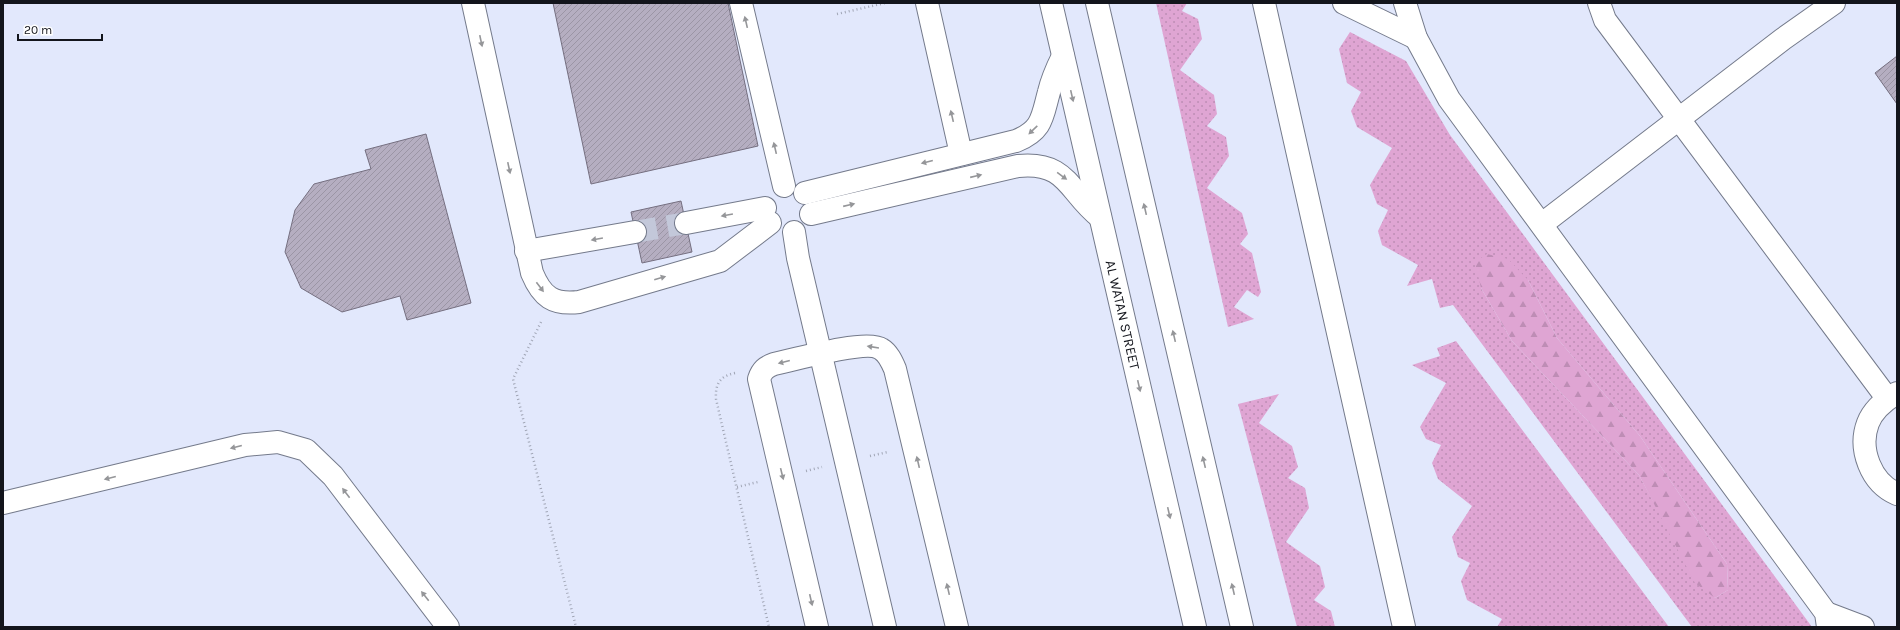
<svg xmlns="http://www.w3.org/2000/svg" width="1900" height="630" font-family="Karla,sans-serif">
<defs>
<pattern id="grass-dots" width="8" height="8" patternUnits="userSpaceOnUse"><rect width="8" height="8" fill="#dfa5d3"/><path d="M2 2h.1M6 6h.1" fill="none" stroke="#be8db5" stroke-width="1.8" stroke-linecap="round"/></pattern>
<pattern id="forest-firs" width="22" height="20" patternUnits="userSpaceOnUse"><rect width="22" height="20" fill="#dfa5d3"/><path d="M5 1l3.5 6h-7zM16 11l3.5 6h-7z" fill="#be8db5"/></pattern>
<pattern id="building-hatch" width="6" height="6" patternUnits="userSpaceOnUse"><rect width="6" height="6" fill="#b5aec1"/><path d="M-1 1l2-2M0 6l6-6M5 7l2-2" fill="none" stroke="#9b95a5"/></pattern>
</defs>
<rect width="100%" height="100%" fill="#e2e8fc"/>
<g fill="url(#grass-dots)" fill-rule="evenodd">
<path d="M 1156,3 L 1187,3 L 1182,11 L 1198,19 L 1202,39 L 1180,70 L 1214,95 L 1217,114 L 1207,126 L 1226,137 L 1229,156 L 1207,188 L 1242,213 L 1248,234 L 1240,244 L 1252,253 L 1261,292 L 1258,297 L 1247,290 L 1234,307 L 1254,319 L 1228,327 Z"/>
<path d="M 1350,32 L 1406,61 L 1450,135 L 1812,627 L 1692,627 L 1453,305 L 1440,308 L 1432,279 L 1407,286 L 1418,265 L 1382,245 L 1378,231 L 1388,210 L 1377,204 L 1370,185 L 1392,148 L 1357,127 L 1351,111 L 1361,92 L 1347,83 L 1339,49 ZM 1528,280 L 1557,338 L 1640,436 L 1727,564 L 1728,590 L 1715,598 L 1661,516 L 1639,475 L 1512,341 L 1481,288 Z"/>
<path d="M 1456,341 L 1669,627 L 1497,627 L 1502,619 L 1467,600 L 1461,581 L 1470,563 L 1458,557 L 1452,537 L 1472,506 L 1438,479 L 1432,463 L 1441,445 L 1426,439 L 1420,427 L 1446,383 L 1412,365 L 1440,356 L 1437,348 Z"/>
<path d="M 1279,394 L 1259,423 L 1292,446 L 1298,467 L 1288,478 L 1305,488 L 1309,508 L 1286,542 L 1320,566 L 1325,587 L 1314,600 L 1331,611 L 1335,627 L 1297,627 L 1238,404 Z"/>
</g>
<path fill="url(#forest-firs)" d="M 1487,254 L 1508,259 L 1528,280 L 1557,338 L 1640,436 L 1727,564 L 1728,590 L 1715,598 L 1695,583 L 1639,475 L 1512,341 L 1481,288 L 1475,262 Z"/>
<g fill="url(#building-hatch)" stroke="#756f80">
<path d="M 553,3 L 728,3 L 758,146 L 591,184 Z"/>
<path d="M 1897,56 L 1897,104 L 1875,73 Z"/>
<path d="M 426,134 L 471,303 L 407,320 L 400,296 L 342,312 L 301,288 L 285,252 L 295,210 L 314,184 L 371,169 L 365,150 Z"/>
<path d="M 681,201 L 692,252 L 642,263 L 631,212 Z"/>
</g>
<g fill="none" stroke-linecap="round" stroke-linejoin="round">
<path stroke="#c3c8da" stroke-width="22" stroke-dasharray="22 11" stroke-linecap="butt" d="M 635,232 L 686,223"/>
<g stroke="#747a8b" stroke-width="24">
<g id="minor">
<path d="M 473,3 L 532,273 C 542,297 553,305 579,302 L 720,261 L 770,223"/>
<path d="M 741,3 L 784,186"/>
<path d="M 927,3 L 961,154"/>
<path id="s1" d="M 1051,3 L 1195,627"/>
<path d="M 1097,3 L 1242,627"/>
<path d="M 1264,3 L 1404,627"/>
<path d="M 1344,3 L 1416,38"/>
<path d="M 1405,3 L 1416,38 L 1449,99 L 1826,613 L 1828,627"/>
<path d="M 1599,3 L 1605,20 L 1887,398"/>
<path d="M 805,193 L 1016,141 C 1043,130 1042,117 1049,92 C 1052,79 1057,68 1063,56"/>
<path d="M 811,214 L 1018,166 C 1068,161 1068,192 1100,217"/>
<path d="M 686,223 L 765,208"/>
<path d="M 1542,224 L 1783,39 L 1834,3"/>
<path d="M 794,232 L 798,258 L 885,627"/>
<path d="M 526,251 L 635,232"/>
<path d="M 1897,393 C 1885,400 1873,410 1868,423 C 1858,449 1871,483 1897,494"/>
<path d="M 3,503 L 245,445 L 278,442 L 306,450 L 333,476 L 448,627"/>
<path d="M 1826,613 L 1863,627"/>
<path d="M 817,627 L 759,379 C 762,370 766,367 774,364 C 793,360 867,339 881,349 C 888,353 892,362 895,369 L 957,627"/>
</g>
</g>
<g stroke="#a1a6b6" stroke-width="2.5" stroke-dasharray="1 3" stroke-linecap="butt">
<path d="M 837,14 L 885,3"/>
<path d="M 541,322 L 513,379 L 576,627"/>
<path d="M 735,373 C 720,376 715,384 716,399 L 769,627"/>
<path d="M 870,456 L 888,452"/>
<path d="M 806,471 L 822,467"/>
<path d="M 737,487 L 758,482"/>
</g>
<use href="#minor" stroke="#fff" stroke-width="22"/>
</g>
<defs><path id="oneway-solid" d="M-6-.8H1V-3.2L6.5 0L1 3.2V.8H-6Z"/></defs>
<g fill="#959699">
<use href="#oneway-solid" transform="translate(746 22) rotate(-103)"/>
<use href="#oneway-solid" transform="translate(481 41) rotate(78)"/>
<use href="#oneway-solid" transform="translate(1072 96) rotate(77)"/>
<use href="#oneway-solid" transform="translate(952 116) rotate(-103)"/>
<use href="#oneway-solid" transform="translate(1033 130) rotate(136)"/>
<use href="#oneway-solid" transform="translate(775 148) rotate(-103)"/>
<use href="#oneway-solid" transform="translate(927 162) rotate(166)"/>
<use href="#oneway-solid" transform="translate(509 168) rotate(78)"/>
<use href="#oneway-solid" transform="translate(976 176) rotate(-13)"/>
<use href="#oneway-solid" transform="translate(1062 176) rotate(36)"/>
<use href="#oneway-solid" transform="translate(849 205) rotate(-13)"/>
<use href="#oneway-solid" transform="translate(1145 209) rotate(-103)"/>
<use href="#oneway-solid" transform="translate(727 215) rotate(170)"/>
<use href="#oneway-solid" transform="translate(597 239) rotate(170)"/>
<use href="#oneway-solid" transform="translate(660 278) rotate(-16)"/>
<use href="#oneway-solid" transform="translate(540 287) rotate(53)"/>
<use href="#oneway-solid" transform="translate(1174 336) rotate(-103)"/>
<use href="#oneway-solid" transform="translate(873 347) rotate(-171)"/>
<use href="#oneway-solid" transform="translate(784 362) rotate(166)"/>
<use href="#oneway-solid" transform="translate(1139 386) rotate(77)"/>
<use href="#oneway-solid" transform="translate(236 447) rotate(166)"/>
<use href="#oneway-solid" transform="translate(918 462) rotate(-103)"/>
<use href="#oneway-solid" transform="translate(1204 462) rotate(-103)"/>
<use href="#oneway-solid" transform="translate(782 474) rotate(76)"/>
<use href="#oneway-solid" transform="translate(110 478) rotate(166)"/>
<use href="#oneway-solid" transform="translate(346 493) rotate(-127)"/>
<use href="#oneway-solid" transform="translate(1169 513) rotate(77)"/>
<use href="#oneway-solid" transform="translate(948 589) rotate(-103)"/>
<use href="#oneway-solid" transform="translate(1233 589) rotate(-103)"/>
<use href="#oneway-solid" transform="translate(425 596) rotate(-128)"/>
<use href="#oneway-solid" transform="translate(811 600) rotate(77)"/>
</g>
<g text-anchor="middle" stroke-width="4" stroke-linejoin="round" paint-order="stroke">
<g font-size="14" fill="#13151c" stroke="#fff">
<text dy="5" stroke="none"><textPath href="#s1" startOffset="320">AL WATAN STREET</textPath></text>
</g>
</g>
<rect width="1900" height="630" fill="none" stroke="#13151c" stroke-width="8"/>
<path d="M18 34v6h84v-6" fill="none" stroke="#13151c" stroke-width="2"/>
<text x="24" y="34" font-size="12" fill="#13151c" stroke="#ffffff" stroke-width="3" paint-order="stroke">20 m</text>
</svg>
